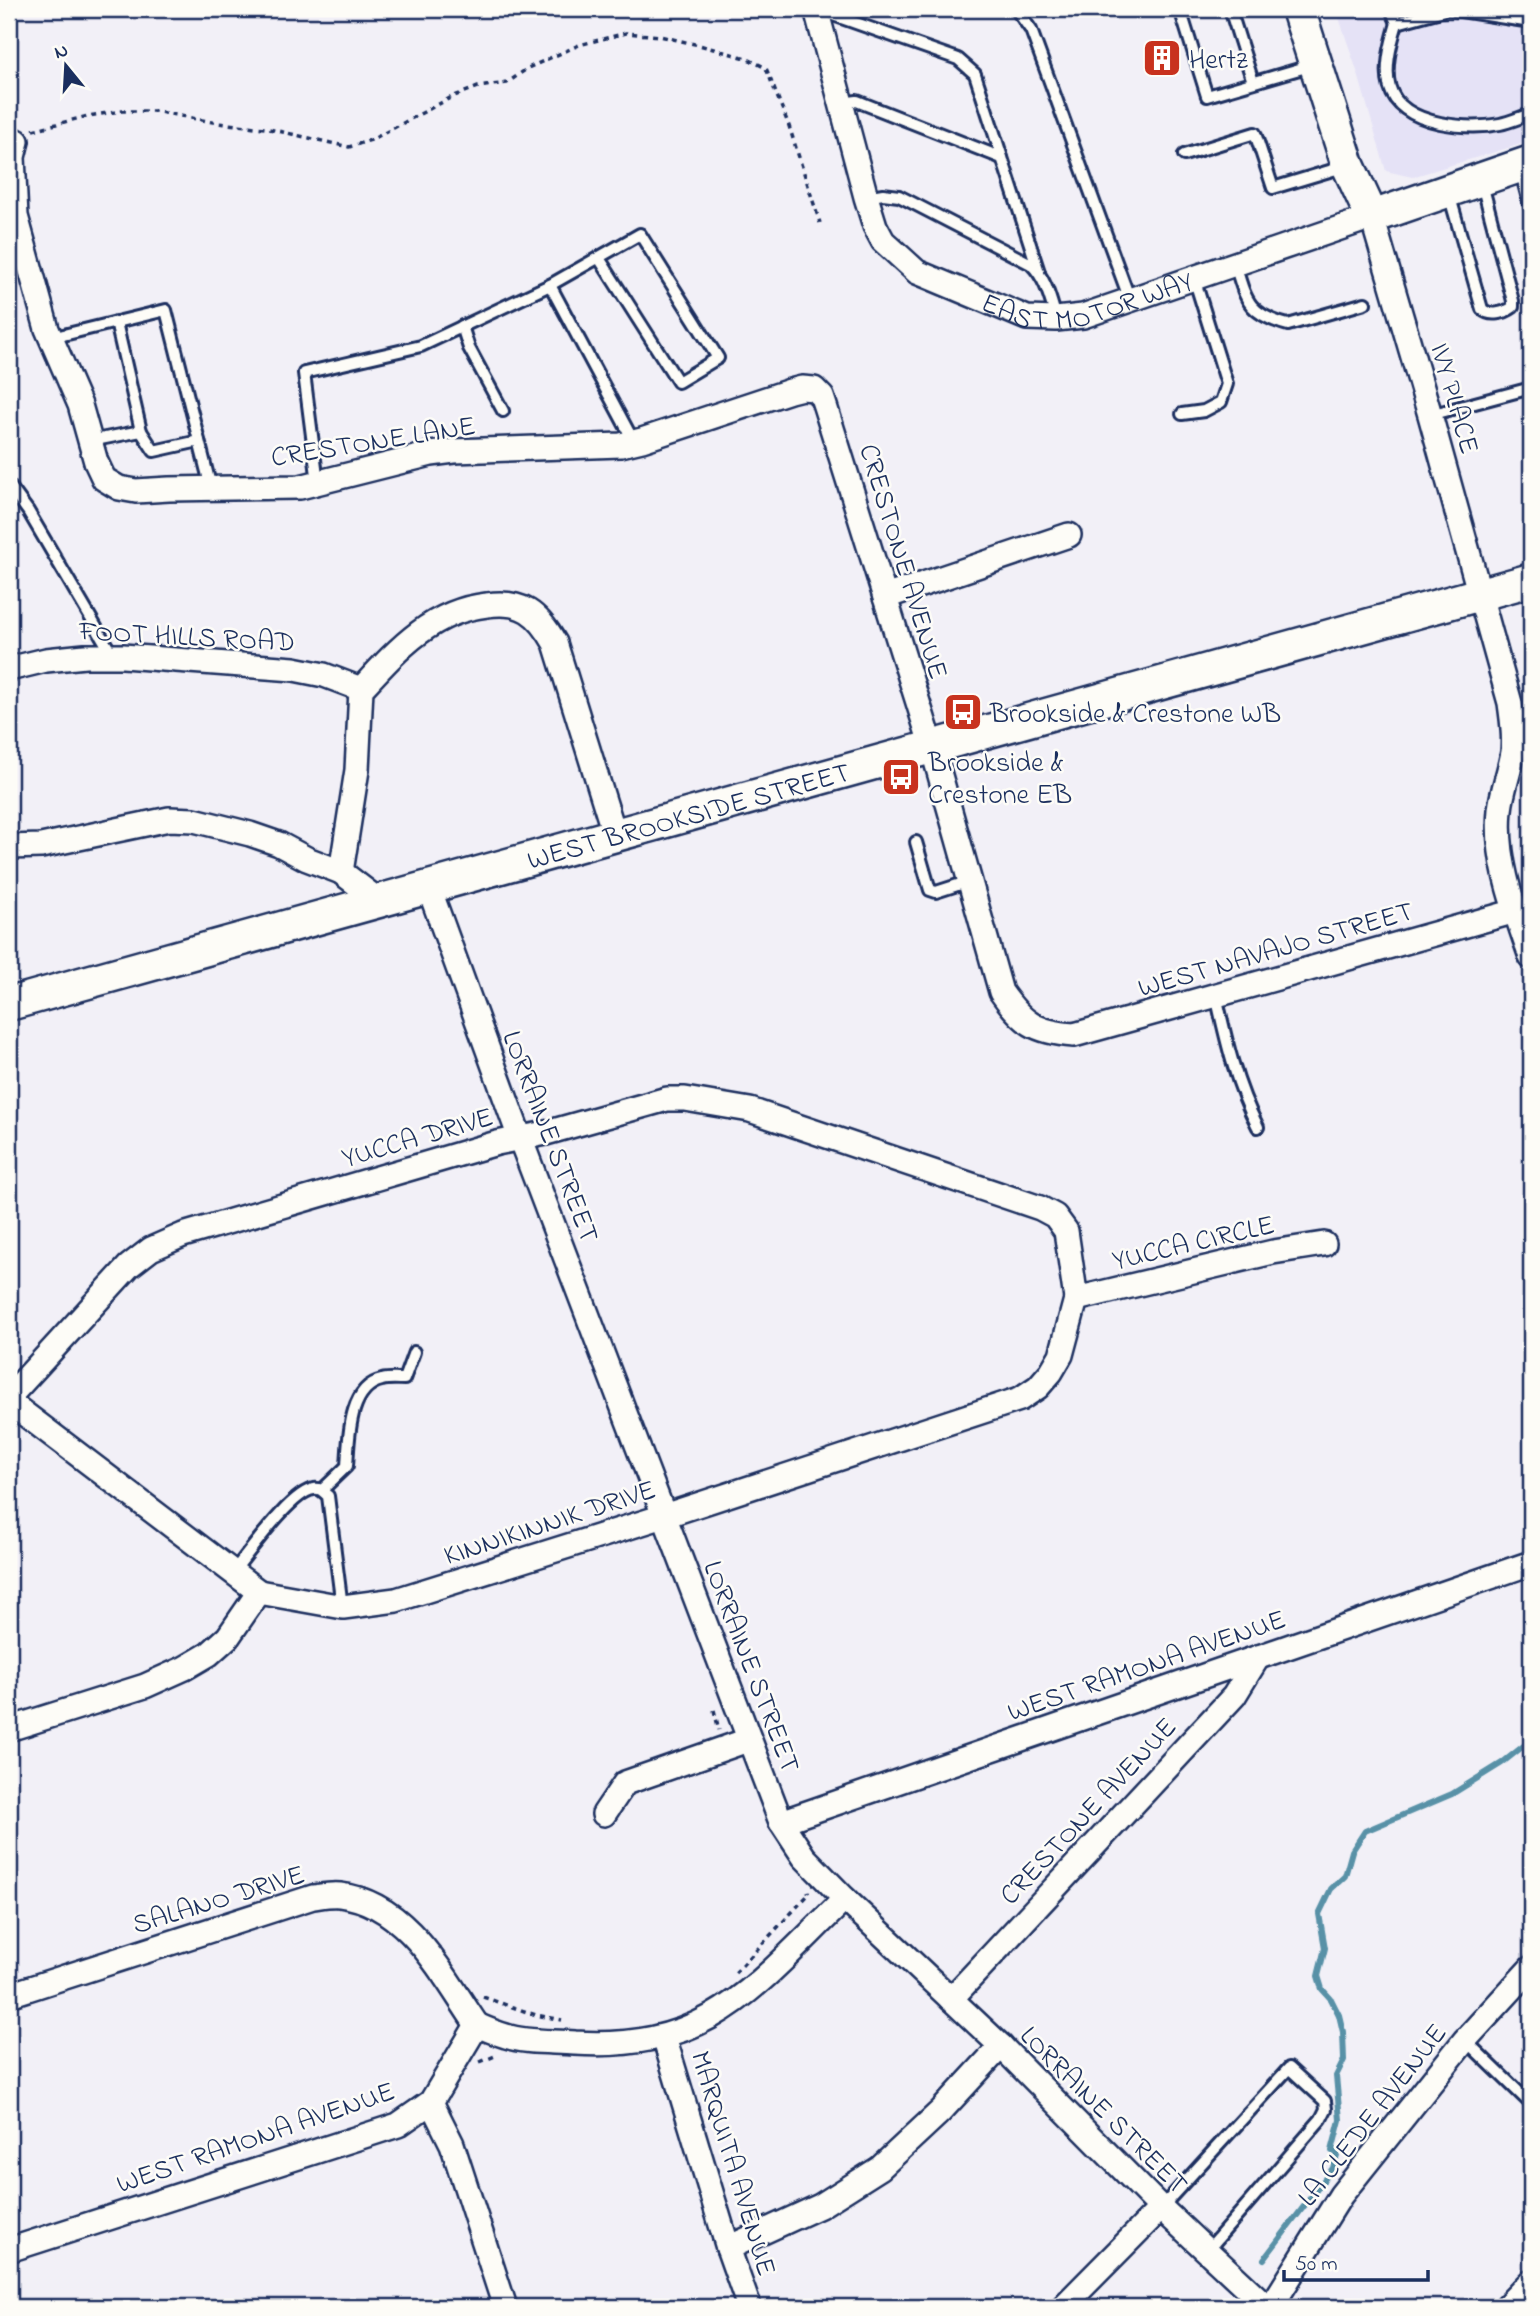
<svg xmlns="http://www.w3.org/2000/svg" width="1540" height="2316" font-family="'Indie Flower',sans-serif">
<rect width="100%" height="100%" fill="#f2f0f7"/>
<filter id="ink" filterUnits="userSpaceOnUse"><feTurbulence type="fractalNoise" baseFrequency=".0143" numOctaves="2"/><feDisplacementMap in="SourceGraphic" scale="14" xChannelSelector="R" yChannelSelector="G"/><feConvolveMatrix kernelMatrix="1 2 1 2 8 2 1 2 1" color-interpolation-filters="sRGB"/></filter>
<g filter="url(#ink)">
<path fill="#e5e2f6" d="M 1336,9 L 1531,9 L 1531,141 L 1412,177 L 1386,171 L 1358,74 Z"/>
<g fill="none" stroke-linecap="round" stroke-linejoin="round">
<g stroke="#5891a7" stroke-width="6">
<path d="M 1264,2259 L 1333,2168 L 1338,2153 L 1332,2151 L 1340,2120 L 1336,2076 L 1344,2060 L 1343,2032 L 1339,2015 L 1331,1999 L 1322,1989 L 1318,1976 L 1325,1948 L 1319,1914 L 1331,1889 L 1345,1876 L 1352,1851 L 1365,1831 L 1452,1794 L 1502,1763 L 1531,1740"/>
<path d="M 1216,2307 L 1224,2303"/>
</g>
<g stroke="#1b2f5e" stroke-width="16">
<g id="lane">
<path d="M 816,9 L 958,59 L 975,74 L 1039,272"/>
<path d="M 1016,9 L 1031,30 L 1130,300"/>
<path d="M 1180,9 L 1207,96 L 1313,65"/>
<path d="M 1230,9 L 1253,82"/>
<path d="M 1391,9 L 1397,23 L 1448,9 L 1531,22"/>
<path d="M 9,17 L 9,19"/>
<path d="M 1397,23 C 1382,73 1378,110 1440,123 C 1460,127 1479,128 1500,124 C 1510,122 1521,117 1531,114"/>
<path d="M 841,103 L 857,101 L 867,105 L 1002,158"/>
<path d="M 1184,155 L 1255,133 L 1273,188 L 1346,166"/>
<path d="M 1520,169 L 1531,210"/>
<path d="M 1449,194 L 1482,309 C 1490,317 1505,313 1513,307 L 1513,301 L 1482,184"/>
<path d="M 866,197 L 883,194 L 899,196 L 1031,264 C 1046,279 1050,298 1056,318"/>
<path d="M 1235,264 C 1246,301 1248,314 1288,325 L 1365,303"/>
<path d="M 550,285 L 640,234 L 718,358 L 678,382 L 599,258"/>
<path d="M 462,326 L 469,348 L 503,411"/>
<path d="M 51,338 L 166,310 L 211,488"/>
<path d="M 1182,414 L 1204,411 L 1221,402 L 1227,384 L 1194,278"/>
<path d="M 1430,415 L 1531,388"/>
<path d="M 141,431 L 154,451 L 199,441"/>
<path d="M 90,441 L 141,431 L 116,322"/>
<path d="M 318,483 L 304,373 L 421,346 L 550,285 L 634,442"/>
<path d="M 9,485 L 28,511 L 113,656"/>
<path d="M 916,842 L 930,890 L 936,892 L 970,881"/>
<path d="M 1216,995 C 1226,1040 1236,1085 1258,1127"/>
<path d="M 322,1490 L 347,1466 C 349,1439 348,1387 382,1380 C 389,1378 397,1379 404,1379 L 414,1352"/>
<path d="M 233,1572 C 248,1554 292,1491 314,1489 C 321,1488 323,1492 328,1496 L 342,1607"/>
<path d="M 1465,2040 L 1531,2104"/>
<path d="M 1161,2208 L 1289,2068 L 1325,2101 L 1326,2109 L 1321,2119 L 1206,2252"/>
</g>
</g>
<g stroke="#1b2f5e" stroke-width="28">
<g id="street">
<path id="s1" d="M 816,9 L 866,197 L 875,226 L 883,241 L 917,272 L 1027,318 L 1056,319 L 1083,316 L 1372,217 L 1430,415 L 1510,703 C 1512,719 1515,735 1513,752 C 1510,771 1502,790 1500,810 C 1495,861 1515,910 1531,957"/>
<path d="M 17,141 L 13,157 L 16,216 L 47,329 L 80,405 L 96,462 L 104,479 L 119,488 L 136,491 L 169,489 L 300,487 L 431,454 L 454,451 L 621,445 L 642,440 L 790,391 L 802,388 L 814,389 L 822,397 L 825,406 L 932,747 L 1001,992 C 1023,1023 1035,1032 1074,1035 L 1516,911 L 1531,919"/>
<path d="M 885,597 L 1069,535"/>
<path d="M 9,669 L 46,660 L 85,656 L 123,656 L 294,669 L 324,675 L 361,689"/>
<path d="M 9,847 L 41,846 L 169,819 L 194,820 L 250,834 L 279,844 L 307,859 L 341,872 L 379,901"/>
<path d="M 341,872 L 357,770 L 361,689 C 397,650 431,611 487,605 C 522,600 538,613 555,643 L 615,836"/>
<path d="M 429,888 L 520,1138 L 781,1822 L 804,1857 L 845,1899 L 1001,2046 L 1161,2208 L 1267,2307"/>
<path d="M 1076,1299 L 1273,1252 L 1324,1244"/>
<path d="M 9,1397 L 129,1266 L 151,1249 L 183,1235 L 497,1143 L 546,1133 L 667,1099 L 685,1099 L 750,1110 L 1040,1208 L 1055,1216 L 1066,1231 L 1076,1299 L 1061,1355 L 1051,1372 L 1038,1387 L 1020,1399 L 664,1516 L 396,1600 L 343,1607 L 259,1592 L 228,1637 L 209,1654 L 185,1668 L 145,1686 L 9,1729"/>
<path d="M 9,1402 L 259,1592"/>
<path d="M 604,1814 L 625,1783 L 748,1740"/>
<path d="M 781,1822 L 1531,1563"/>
<path d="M 9,1995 L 313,1897 C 321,1896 331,1894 340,1895 C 407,1903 442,1974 477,2025"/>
<path d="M 951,1999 L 1234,1696 L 1258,1657"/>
<path d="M 477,2025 C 486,2029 496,2033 506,2036 C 527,2043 553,2041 575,2043 C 712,2051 755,1985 845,1899"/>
<path d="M 664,2037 L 728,2248 L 749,2307"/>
<path d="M 431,2102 L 452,2144 L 505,2307"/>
<path d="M 728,2248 L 820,2206 L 880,2168 L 941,2111 L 1001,2046"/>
<path d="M 9,2250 L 398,2125 L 431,2102 L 477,2025"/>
<path d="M 1063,2307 L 1161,2208"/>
<path d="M 1271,2307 L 1341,2195 L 1465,2040 L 1531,1968"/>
<path d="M 1506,2307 L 1531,2281"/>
</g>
</g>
<g stroke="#1b2f5e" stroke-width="37">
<g id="secondary">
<path d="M 1298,9 L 1348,165 L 1372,217 L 1531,162"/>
<path id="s2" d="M 9,1004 L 1531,580"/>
</g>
</g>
<g stroke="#1b2f5e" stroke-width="3.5" stroke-dasharray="5 5" stroke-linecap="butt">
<path d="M 33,130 L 88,116 L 122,111 L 154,111 L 218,123 L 265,128 L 349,147 L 371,140 L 452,97 L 478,87 L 507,83 L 528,68 L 579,45 L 626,33 L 660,36 L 699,45 L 746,58 L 766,68 L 789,126 L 820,223"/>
<path d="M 714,1710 L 719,1730"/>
<path d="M 735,1973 L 809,1894 L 808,1891"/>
<path d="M 483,1997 L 536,2015 L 562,2020"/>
<path d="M 480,2062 L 495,2056"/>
</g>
<use href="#lane" stroke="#fdfcf7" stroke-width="10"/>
<use href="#street" stroke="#fdfcf7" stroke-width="23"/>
<use href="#secondary" stroke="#fdfcf7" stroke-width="32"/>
</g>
</g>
<defs>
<g id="building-square" transform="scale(2.0125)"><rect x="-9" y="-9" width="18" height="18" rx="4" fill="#c8321e" stroke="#fdfcf7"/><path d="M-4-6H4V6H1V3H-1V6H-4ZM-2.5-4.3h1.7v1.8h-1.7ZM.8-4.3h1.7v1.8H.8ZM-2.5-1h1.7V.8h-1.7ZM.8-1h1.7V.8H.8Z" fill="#fff"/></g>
<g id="bus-square" transform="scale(2.0125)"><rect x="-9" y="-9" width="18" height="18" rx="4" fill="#c8321e" stroke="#fdfcf7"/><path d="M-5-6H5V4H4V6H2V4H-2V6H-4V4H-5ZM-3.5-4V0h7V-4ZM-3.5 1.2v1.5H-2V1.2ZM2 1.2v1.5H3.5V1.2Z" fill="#fff"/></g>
</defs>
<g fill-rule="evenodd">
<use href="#building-square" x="1162" y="58"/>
<use href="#bus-square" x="963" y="712"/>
<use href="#bus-square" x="901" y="777"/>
</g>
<g text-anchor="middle" stroke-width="5" stroke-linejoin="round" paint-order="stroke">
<g font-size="28" fill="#1b2f5e" stroke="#fdfcf7" text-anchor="start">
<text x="1189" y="68">Hertz</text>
<text x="990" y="722">Brookside &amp; Crestone WB</text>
<text x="928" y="771">Brookside &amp;<tspan x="928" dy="32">Crestone EB</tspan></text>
</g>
<g font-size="28" fill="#1b2f5e" stroke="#fdfcf7">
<text dy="10" stroke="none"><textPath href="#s1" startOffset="469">EAST MOTOR WAY</textPath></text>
<text transform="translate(1456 398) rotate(74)" y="10">IVY PLACE</text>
<text transform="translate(373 440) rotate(-9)" y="10">CRESTONE LANE</text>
<text transform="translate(905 561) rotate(73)" y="10">CRESTONE AVENUE</text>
<text transform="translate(187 635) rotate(3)" y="10">FOOT HILLS ROAD</text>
<text dy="10" stroke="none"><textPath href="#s2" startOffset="705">WEST BROOKSIDE STREET</textPath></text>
<text transform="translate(1275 948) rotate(-16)" y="10">WEST NAVAJO STREET</text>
<text transform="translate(417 1136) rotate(-16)" y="10">YUCCA DRIVE</text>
<text transform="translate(552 1136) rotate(69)" y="10">LORRAINE STREET</text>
<text transform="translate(1193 1241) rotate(-13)" y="10">YUCCA CIRCLE</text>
<text transform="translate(549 1521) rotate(-18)" y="10">KINNIKINNIK DRIVE</text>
<text transform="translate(1146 1664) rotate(-19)" y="10">WEST RAMONA AVENUE</text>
<text transform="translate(753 1666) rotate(69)" y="10">LORRAINE STREET</text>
<text transform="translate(1087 1810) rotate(-47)" y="10">CRESTONE AVENUE</text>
<text transform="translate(218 1898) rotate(-17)" y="10">SALANO DRIVE</text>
<text transform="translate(1105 2109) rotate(45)" y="10">LORRAINE STREET</text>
<text transform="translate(1371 2114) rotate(-52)" y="10">LA CLEDE AVENUE</text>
<text transform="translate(255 2136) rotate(-19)" y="10">WEST RAMONA AVENUE</text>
<text transform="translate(735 2163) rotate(73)" y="10">MARQUITA AVENUE</text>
</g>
</g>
<rect width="1540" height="2316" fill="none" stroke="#fdfcf7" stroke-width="35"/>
<rect x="18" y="18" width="1505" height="2281" fill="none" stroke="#1b2f5e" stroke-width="2.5" filter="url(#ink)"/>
<g transform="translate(66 66) rotate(342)" stroke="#fdfcf7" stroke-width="5" paint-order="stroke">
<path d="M0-5L12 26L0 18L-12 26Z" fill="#1b2f5e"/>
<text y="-10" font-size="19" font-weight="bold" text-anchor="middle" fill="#1b2f5e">N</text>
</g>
<path d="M1284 2270v10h144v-10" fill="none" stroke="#1b2f5e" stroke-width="3.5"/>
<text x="1295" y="2270" font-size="21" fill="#1b2f5e" stroke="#fdfcf7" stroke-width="5" paint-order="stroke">50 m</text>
</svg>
